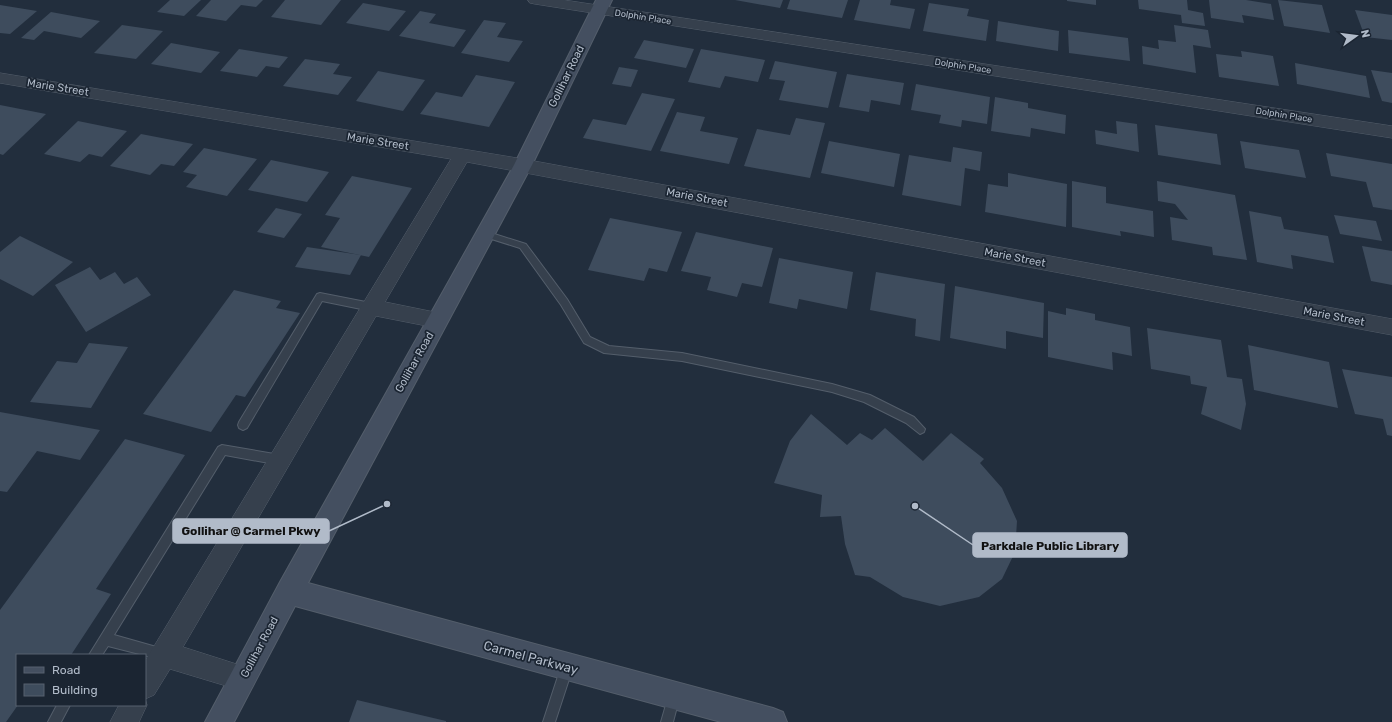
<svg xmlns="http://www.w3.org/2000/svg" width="1392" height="722" font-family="Rubik,sans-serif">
<rect width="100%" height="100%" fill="#222e3d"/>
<g fill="#3e4c5d">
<path d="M 170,0 L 201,0 L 184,16 L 157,12 Z"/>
<path d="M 211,0 L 263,0 L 256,7 L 241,5 L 226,21 L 196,16 Z"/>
<path d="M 285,0 L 341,0 L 321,25 L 271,17 Z"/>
<path d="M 735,0 L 783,0 L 780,8 Z"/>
<path d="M 790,0 L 848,0 L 842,18 L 787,9 Z"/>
<path d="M 860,0 L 891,0 L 890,5 L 915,9 L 910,29 L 854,20 Z"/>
<path d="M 1067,0 L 1096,0 L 1096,5 L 1067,1 Z"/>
<path d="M 1138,0 L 1187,0 L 1188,10 L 1203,13 L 1205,26 L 1182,23 L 1181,15 L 1139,9 Z"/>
<path d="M 1209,0 L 1246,0 L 1271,4 L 1274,20 L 1242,15 L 1244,23 L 1211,18 Z"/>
<path d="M 1278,0 L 1322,5 L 1330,33 L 1284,26 Z"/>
<path d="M 363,3 L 406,11 L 389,31 L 346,23 Z"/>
<path d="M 929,3 L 969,9 L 967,16 L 989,20 L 986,41 L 923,31 Z"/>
<path d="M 0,5 L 37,11 L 10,34 L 0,33 Z"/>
<path d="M 1355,10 L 1392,15 L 1392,40 L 1365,37 Z"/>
<path d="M 420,11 L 436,14 L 429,23 L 466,30 L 454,47 L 399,36 Z"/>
<path d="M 51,12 L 100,21 L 81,38 L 44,31 L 34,40 L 21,38 Z"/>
<path d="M 484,20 L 506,23 L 497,37 L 523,41 L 509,62 L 461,53 Z"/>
<path d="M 998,21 L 1059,31 L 1058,51 L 996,41 Z"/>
<path d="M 122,25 L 163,31 L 136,59 L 94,53 Z"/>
<path d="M 1174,25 L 1208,30 L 1211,48 L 1193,45 L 1196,73 L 1143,64 L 1142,46 L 1159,49 L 1158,40 L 1176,42 Z"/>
<path d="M 1068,30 L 1128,38 L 1130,61 L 1069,53 Z"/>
<path d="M 644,40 L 694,49 L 686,68 L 634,58 Z"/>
<path d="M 171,43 L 220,52 L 201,73 L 151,64 Z"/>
<path d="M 239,49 L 288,57 L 279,68 L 266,66 L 257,77 L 220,71 Z"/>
<path d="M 701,49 L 765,60 L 758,82 L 725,76 L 720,88 L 688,82 Z"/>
<path d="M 1241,51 L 1273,56 L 1279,86 L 1219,77 L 1216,54 L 1242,57 Z"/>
<path d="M 305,59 L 340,64 L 333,74 L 352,77 L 338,95 L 283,86 Z"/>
<path d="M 775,61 L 837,72 L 828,108 L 779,100 L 785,81 L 769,79 Z"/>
<path d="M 1295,63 L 1366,76 L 1370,98 L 1297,84 Z"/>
<path d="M 619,67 L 638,70 L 631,87 L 612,84 Z"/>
<path d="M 1371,70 L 1392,73 L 1392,103 L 1382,101 Z"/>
<path d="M 378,71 L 425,80 L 403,111 L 356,101 Z"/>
<path d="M 847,74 L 904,83 L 900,105 L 871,100 L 869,112 L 839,107 Z"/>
<path d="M 476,75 L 515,82 L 489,127 L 420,114 L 436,92 L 462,97 Z"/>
<path d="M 916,84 L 990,97 L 987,124 L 962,120 L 961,127 L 939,123 L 941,115 L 911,110 Z"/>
<path d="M 642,93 L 675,99 L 651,151 L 583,138 L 593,119 L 626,125 Z"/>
<path d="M 995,97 L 1028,103 L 1028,108 L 1066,115 L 1065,134 L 1031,128 L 1030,137 L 991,131 Z"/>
<path d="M 0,105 L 46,114 L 3,155 L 0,154 Z"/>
<path d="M 677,112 L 705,117 L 700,131 L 738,138 L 729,164 L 660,151 Z"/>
<path d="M 796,118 L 825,123 L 810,178 L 744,166 L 757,129 L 790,135 Z"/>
<path d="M 78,121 L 127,131 L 102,157 L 89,154 L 80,162 L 44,154 Z"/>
<path d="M 1116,121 L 1137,124 L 1139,152 L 1096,144 L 1095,130 L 1117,134 Z"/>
<path d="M 1155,125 L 1217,134 L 1221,165 L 1158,155 Z"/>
<path d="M 141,134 L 193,144 L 174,166 L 161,164 L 150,175 L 110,166 Z"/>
<path d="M 829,141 L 900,154 L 894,187 L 821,173 Z"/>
<path d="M 1240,141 L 1299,150 L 1306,178 L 1245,168 Z"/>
<path d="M 953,147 L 982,152 L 980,171 L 965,168 L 961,206 L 902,195 L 909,155 L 951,162 Z"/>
<path d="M 204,148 L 257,159 L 227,196 L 186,187 L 197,175 L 183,172 Z"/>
<path d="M 1326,153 L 1392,164 L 1392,210 L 1373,207 L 1366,182 L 1331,176 Z"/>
<path d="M 271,160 L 329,172 L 307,202 L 248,190 Z"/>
<path d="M 1008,173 L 1067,184 L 1066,227 L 985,212 L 988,184 L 1008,187 Z"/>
<path d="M 352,176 L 412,188 L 369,257 L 321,247 L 340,218 L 325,215 Z"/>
<path d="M 1072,181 L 1106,187 L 1106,203 L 1153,211 L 1154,237 L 1120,231 L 1121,236 L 1072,227 Z"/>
<path d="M 1157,181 L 1235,195 L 1247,260 L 1213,255 L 1212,247 L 1172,240 L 1170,217 L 1188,220 L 1175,204 L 1158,201 Z"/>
<path d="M 276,208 L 302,214 L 284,238 L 257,232 Z"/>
<path d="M 1249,211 L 1281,217 L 1284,229 L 1328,236 L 1334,263 L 1291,255 L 1293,269 L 1257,262 Z"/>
<path d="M 1334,215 L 1376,221 L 1382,241 L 1340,234 Z"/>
<path d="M 610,218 L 682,232 L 667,272 L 649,268 L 644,281 L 588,270 Z"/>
<path d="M 696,232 L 773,248 L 762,287 L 742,283 L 737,297 L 707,290 L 711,277 L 681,271 Z"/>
<path d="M 20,236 L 73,262 L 33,296 L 0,279 L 0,252 Z"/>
<path d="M 1362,246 L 1392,251 L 1392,285 L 1371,281 Z"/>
<path d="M 307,247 L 361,255 L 350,275 L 295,267 Z"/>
<path d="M 779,258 L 853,272 L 847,309 L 799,299 L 797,309 L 769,303 Z"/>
<path d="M 90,267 L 100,280 L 115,272 L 124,284 L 137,277 L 151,295 L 86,332 L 55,285 Z"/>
<path d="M 876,272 L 945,284 L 940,341 L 915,336 L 916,319 L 870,310 Z"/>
<path d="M 955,286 L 1044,303 L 1043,338 L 1006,331 L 1006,349 L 950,338 Z"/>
<path d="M 234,290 L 281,301 L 276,308 L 300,313 L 245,397 L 236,395 L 211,432 L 143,414 Z"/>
<path d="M 1066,308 L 1095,314 L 1095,320 L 1130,327 L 1132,356 L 1112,352 L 1113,370 L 1048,357 L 1048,311 L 1066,315 Z"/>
<path d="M 1147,328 L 1221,340 L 1227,377 L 1242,379 L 1246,404 L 1241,430 L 1201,414 L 1207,387 L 1191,384 L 1190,376 L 1151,369 Z"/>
<path d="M 89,343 L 128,347 L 91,408 L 30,402 L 57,361 L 77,363 Z"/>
<path d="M 1248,345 L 1329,362 L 1338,408 L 1254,390 Z"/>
<path d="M 1342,369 L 1392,377 L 1392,436 L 1387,435 L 1383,419 L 1355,414 Z"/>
<path d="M 0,412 L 100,430 L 80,460 L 37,451 L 7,492 L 0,491 Z"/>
<path d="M 811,414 L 847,445 L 860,433 L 872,440 L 885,428 L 923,461 L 951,433 L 984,459 L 980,463 L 1002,488 L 1017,521 L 1015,552 L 1002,579 L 979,597 L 940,606 L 903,597 L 870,577 L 855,575 L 845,544 L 841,516 L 820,517 L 822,495 L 774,483 L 790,441 Z"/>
<path d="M 125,439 L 185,455 L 96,589 L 111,594 L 71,655 L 17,655 L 18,705 L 6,722 L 0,722 L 0,610 Z"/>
<path d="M 357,700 L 446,721 L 446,722 L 349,722 Z"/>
</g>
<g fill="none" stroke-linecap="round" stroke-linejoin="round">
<g stroke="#545e6b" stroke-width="2">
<g id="lane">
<path d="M 485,231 L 526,244 L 567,299 L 590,337 L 609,346 L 682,353 L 832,384 L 870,395 L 914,417 L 925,429 L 924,432 L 920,434 L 906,423 L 864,402 L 832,392 L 682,361 L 604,353 L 584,343 L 561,305 L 520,248 L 482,236 L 481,234 L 482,232 Z"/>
<path d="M 320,293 L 371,303 L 374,304 L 376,307 L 374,310 L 371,311 L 322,301 L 247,428 L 243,430 L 239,428 L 238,425 L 239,422 L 317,294 Z"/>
<path d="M 222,445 L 280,455 L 284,456 L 285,460 L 284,464 L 280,465 L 225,455 L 114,635 L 167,650 L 169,654 L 167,658 L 163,660 L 108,646 L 102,655 L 89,655 L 218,447 Z"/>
<path d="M 567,661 L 571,663 L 573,667 L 555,722 L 543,722 L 561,667 L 563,663 Z"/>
<path d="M 674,689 L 678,691 L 680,695 L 673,722 L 661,722 L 670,691 Z"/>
<path d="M 57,705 L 70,705 L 61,722 L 48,722 Z"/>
</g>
</g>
<g stroke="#545e6b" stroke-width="1">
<g id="street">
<path d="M 528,0 L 564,0 L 1392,126 L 1392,138 L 535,4 L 530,3 Z"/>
<path d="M 0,73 L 523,159 L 1392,319 L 1392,335 L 467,162 L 385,302 L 444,314 L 447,320 L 444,326 L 437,328 L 376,316 L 183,647 L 252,669 L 256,678 L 252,687 L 243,691 L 170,669 L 154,695 L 145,699 L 147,705 L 139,722 L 110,722 L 119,705 L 145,705 L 145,661 L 451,159 L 0,83 Z"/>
</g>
</g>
<g stroke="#545e6b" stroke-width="2">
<path id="secondary" d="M 596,0 L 612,0 L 532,165 L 308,583 L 773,708 L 783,712 L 787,722 L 721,722 L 295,606 L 234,722 L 205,722 L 280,582 L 514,165 Z"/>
</g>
<use href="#lane" fill="#36404d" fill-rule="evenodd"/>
<use href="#street" fill="#36404d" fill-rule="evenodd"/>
<use href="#secondary" fill="#444f60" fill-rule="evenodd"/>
</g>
<g text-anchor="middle" stroke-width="3.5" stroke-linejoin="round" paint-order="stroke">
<g font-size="9" fill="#b1bbc9" stroke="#1b2532">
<text transform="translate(643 17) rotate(9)" y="3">Dolphin Place</text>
<text transform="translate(963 66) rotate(9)" y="3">Dolphin Place</text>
<text transform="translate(1284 115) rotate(9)" y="3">Dolphin Place</text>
</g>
<g font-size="11" fill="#b1bbc9" stroke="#1b2532">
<text transform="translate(566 76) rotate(-64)" y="4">Gollihar Road</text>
<text transform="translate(58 87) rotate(9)" y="4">Marie Street</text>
<text transform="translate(378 141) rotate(9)" y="4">Marie Street</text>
<text transform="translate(697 197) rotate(11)" y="4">Marie Street</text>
<text transform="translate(1015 257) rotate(11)" y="4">Marie Street</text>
<text transform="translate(1334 316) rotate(11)" y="4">Marie Street</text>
<text transform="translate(414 362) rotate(-61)" y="4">Gollihar Road</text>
<text transform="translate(259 647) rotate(-62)" y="4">Gollihar Road</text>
</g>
<g font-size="13" fill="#b1bbc9" stroke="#1b2532">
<text transform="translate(531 657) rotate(15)" y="5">Carmel Parkway</text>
</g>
</g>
<path fill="none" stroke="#b1bbc9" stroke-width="1.5" d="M387 504L329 531M915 506L973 545"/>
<g fill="#b1bbc9" stroke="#1b2532" stroke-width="1.5">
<circle cx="387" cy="504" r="4"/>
<circle cx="915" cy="506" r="4"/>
</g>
<g fill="#b1bbc9" stroke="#b1bbc9" stroke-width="1.5">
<rect x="173" y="519" width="156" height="24" rx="4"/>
<rect x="973" y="533" width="154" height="24" rx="4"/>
</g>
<g font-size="12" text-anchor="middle" font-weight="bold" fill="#111">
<text x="251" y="535">Gollihar @ Carmel Pkwy</text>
<text x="1050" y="550">Parkdale Public Library</text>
</g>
<rect x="16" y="654" width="130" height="52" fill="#1b2532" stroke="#57616e"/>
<rect x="24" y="667" width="20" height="6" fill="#444f60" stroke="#57616e"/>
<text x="52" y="674" font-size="12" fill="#b1bbc9">Road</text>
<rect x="24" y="684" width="20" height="12" fill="#3e4c5d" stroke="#57616e"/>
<text x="52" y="694" font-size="12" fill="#b1bbc9">Building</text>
<g transform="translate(1356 36) rotate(76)" stroke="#1b2532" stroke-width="3" paint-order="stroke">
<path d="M0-3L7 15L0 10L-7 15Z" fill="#b1bbc9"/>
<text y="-6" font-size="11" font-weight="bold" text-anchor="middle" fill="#b1bbc9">N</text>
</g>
</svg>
